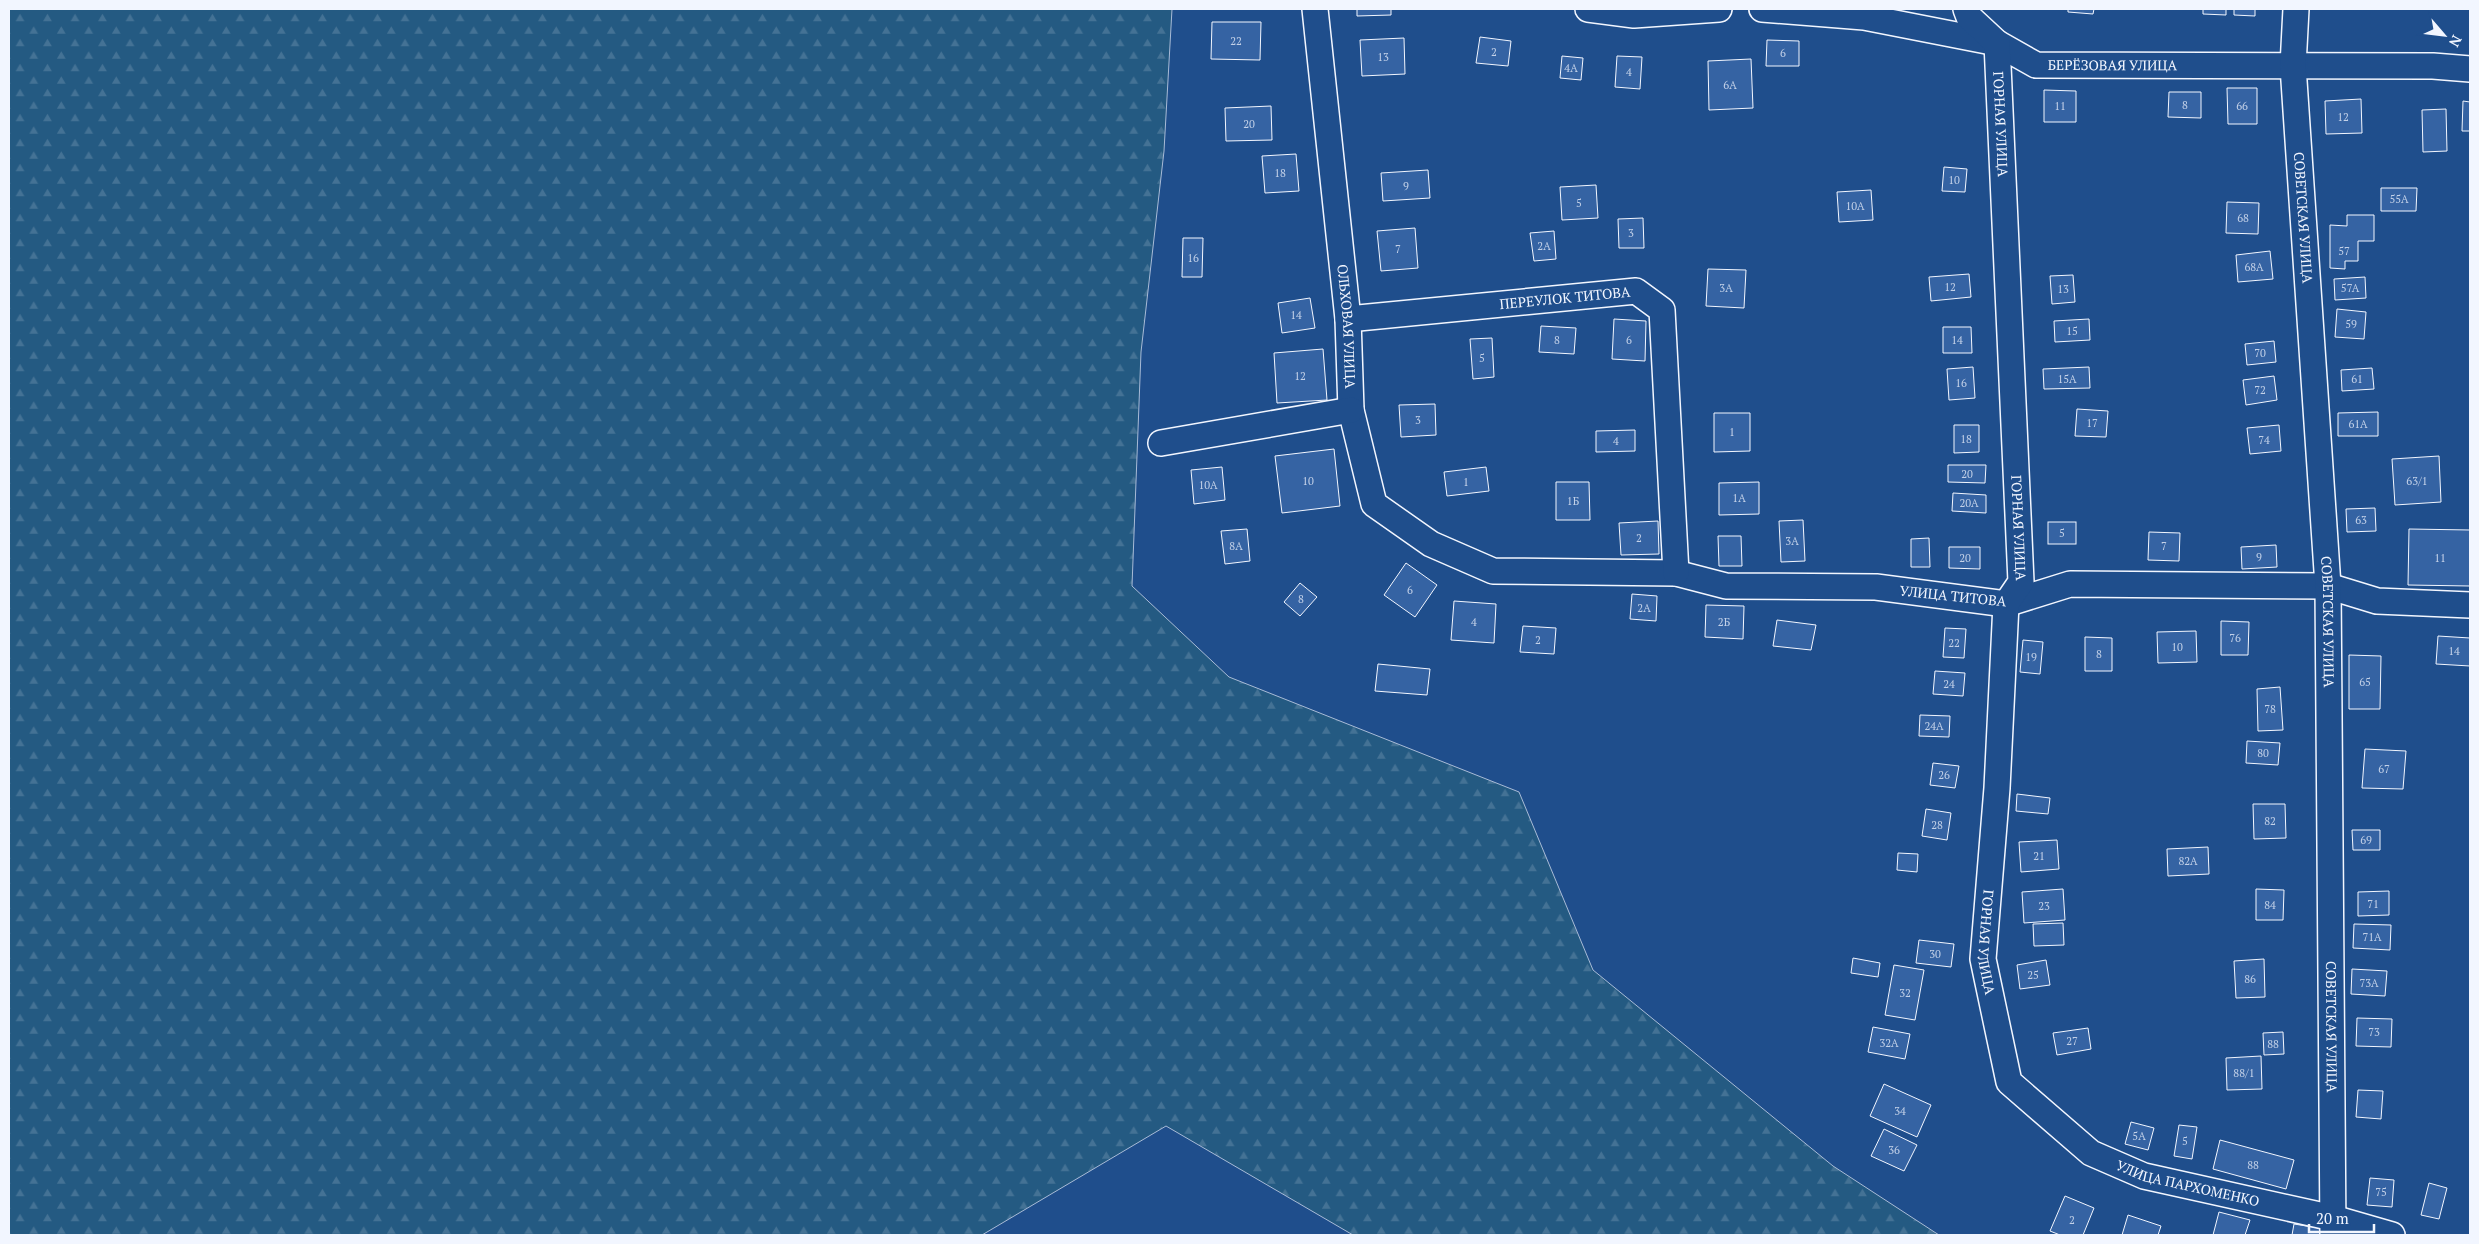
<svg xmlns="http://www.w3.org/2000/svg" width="2479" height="1244" font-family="'PT Serif',serif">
<defs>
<pattern id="forest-firs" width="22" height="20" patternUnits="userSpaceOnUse" patternTransform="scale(1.25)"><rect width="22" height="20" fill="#245a82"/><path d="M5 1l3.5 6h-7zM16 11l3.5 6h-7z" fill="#447295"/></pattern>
</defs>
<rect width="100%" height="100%" fill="#1f4e8c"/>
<path fill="url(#forest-firs)" stroke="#a8bbd7" d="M 9,9 L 1172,9 L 1164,151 L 1141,352 L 1132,586 L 1229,677 L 1519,792 L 1593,970 L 1833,1166 L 1939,1235 L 1353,1235 L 1166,1126 L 982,1235 L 9,1235 Z"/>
<g fill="#3563a3" stroke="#f2f6ff">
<path d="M 1357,9 L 1391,9 L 1391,15 L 1357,16 Z"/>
<path d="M 2068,9 L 2094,9 L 2093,14 L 2068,12 Z"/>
<path d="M 2203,9 L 2226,9 L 2226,15 L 2203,14 Z"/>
<path d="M 2234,9 L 2255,9 L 2255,16 L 2234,15 Z"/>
<path d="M 1212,22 L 1261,22 L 1260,60 L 1211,59 Z"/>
<path d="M 1480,37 L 1511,41 L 1508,66 L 1476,63 Z"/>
<path d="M 1404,38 L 1405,74 L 1362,76 L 1360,40 Z"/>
<path d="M 1767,40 L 1799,41 L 1799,66 L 1766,66 Z"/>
<path d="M 1562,56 L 1583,58 L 1581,80 L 1560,78 Z"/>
<path d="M 1617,56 L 1642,57 L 1640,89 L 1615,87 Z"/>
<path d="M 1751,59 L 1753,108 L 1709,110 L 1708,61 Z"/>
<path d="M 2227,88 L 2257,88 L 2257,124 L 2228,124 Z"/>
<path d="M 2044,90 L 2076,91 L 2076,122 L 2044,122 Z"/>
<path d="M 2169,92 L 2201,92 L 2201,118 L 2168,117 Z"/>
<path d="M 2361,99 L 2362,133 L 2326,134 L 2325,101 Z"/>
<path d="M 2463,101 L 2470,102 L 2470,131 L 2462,131 Z"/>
<path d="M 1271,106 L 1272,140 L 1226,141 L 1225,108 Z"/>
<path d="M 2446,109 L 2447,151 L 2423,152 L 2422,110 Z"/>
<path d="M 1296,154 L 1299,191 L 1265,193 L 1262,156 Z"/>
<path d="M 1944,167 L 1967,169 L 1965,192 L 1942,191 Z"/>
<path d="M 1428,170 L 1430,198 L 1383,201 L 1381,173 Z"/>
<path d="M 1596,185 L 1598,218 L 1562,220 L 1560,187 Z"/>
<path d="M 2381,188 L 2417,188 L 2416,211 L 2381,211 Z"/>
<path d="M 1871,190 L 1873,220 L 1839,222 L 1837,192 Z"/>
<path d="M 2227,202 L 2259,203 L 2258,234 L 2226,233 Z"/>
<path d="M 2347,215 L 2374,215 L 2374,241 L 2358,241 L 2358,261 L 2345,261 L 2345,269 L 2330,268 L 2330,225 L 2347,226 Z"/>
<path d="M 1643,218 L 1644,248 L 1619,248 L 1618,219 Z"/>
<path d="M 1415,228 L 1418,268 L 1381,271 L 1377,231 Z"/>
<path d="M 1554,231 L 1556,259 L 1534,261 L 1530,233 Z"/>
<path d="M 1183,238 L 1203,238 L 1202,277 L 1182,277 Z"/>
<path d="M 2270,251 L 2273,279 L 2238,282 L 2236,255 Z"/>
<path d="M 1708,269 L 1746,270 L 1744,308 L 1706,306 Z"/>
<path d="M 1969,274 L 1971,297 L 1931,301 L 1929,277 Z"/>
<path d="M 2073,275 L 2075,302 L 2052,304 L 2050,276 Z"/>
<path d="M 2365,277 L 2366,298 L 2335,300 L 2334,279 Z"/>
<path d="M 1310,298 L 1315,328 L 1282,333 L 1278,303 Z"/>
<path d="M 2337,309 L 2366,312 L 2364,339 L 2335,337 Z"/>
<path d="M 1614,319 L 1646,321 L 1645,361 L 1612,359 Z"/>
<path d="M 2089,319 L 2090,340 L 2055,342 L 2054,321 Z"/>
<path d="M 1541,326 L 1576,328 L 1574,354 L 1539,352 Z"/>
<path d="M 1943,327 L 1971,327 L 1972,353 L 1943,353 Z"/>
<path d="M 1492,338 L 1494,377 L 1473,379 L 1470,339 Z"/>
<path d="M 2274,341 L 2276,362 L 2247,365 L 2245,344 Z"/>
<path d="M 1323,349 L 1327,400 L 1277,403 L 1274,353 Z"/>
<path d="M 1973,367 L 1975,398 L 1949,400 L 1947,369 Z"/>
<path d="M 2089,367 L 2090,388 L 2044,389 L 2043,369 Z"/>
<path d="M 2372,368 L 2374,389 L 2342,391 L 2341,370 Z"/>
<path d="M 2274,376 L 2277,400 L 2246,405 L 2243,380 Z"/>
<path d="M 1435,404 L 1436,435 L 1401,437 L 1399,405 Z"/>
<path d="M 2077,409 L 2108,411 L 2106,437 L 2075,436 Z"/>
<path d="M 2378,412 L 2378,436 L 2338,436 L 2338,413 Z"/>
<path d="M 1714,413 L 1750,413 L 1750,451 L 1714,452 Z"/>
<path d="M 1954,425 L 1979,425 L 1979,452 L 1954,453 Z"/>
<path d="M 2279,425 L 2281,451 L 2250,454 L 2247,428 Z"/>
<path d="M 1635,430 L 1635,451 L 1596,452 L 1596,431 Z"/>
<path d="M 1334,449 L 1340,506 L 1282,513 L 1275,456 Z"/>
<path d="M 2439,456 L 2441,502 L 2395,505 L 2392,459 Z"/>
<path d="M 1948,465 L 1986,465 L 1985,483 L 1948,482 Z"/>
<path d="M 1222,467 L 1225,500 L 1194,504 L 1191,470 Z"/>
<path d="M 1486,467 L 1489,491 L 1447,496 L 1444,472 Z"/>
<path d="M 1556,482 L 1589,482 L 1590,520 L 1556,520 Z"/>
<path d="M 1759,482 L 1759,514 L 1719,515 L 1719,483 Z"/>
<path d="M 1953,493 L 1986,495 L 1986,513 L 1952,511 Z"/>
<path d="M 2375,508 L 2376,531 L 2347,532 L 2346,509 Z"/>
<path d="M 1803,520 L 1805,561 L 1781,562 L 1779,521 Z"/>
<path d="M 1658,521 L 1659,554 L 1621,555 L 1619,523 Z"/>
<rect x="2048" y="522" width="28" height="22"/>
<path d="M 1247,529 L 1250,561 L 1225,564 L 1221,531 Z"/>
<path d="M 2409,529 L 2470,530 L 2470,586 L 2408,585 Z"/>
<path d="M 2149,532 L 2180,533 L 2179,561 L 2148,560 Z"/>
<path d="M 1718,536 L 1741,536 L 1742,566 L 1719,566 Z"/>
<path d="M 1929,538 L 1930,567 L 1911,567 L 1911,539 Z"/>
<path d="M 2276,545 L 2277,567 L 2242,569 L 2241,547 Z"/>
<path d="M 1949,547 L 1980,547 L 1980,569 L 1949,568 Z"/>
<path d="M 1406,563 L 1437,585 L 1415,617 L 1384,595 Z"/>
<path d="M 1300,583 L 1317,597 L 1300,616 L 1284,602 Z"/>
<path d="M 1632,594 L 1657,596 L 1656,621 L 1630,619 Z"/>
<path d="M 1454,601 L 1496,604 L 1494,643 L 1451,640 Z"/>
<path d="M 1706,605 L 1744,606 L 1743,639 L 1705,637 Z"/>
<path d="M 1777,620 L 1816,625 L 1811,650 L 1773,646 Z"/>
<path d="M 2221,621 L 2249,622 L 2248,655 L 2221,655 Z"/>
<path d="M 1523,626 L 1556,628 L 1554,654 L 1520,652 Z"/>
<path d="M 1945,628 L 1966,629 L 1964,658 L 1943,657 Z"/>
<path d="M 2196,631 L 2197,662 L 2158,663 L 2157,632 Z"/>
<path d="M 2438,636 L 2470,638 L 2470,666 L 2436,664 Z"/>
<path d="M 2085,637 L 2112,638 L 2112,671 L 2085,671 Z"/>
<path d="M 2023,640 L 2043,642 L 2040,674 L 2020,672 Z"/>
<path d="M 2349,655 L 2381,656 L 2380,709 L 2349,709 Z"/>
<path d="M 1378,664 L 1430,669 L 1427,695 L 1375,691 Z"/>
<path d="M 1935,671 L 1965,673 L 1963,696 L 1933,694 Z"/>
<path d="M 2280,687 L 2283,730 L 2258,731 L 2257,689 Z"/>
<path d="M 1920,715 L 1950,716 L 1949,737 L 1919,736 Z"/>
<path d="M 2247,741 L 2280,743 L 2278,765 L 2246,763 Z"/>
<path d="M 2365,749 L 2406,751 L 2403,789 L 2362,788 Z"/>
<path d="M 1933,763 L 1959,766 L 1955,788 L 1930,785 Z"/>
<path d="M 2017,794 L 2050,798 L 2048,814 L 2016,811 Z"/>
<path d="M 2253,804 L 2285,804 L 2286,838 L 2254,839 Z"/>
<path d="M 1926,809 L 1951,813 L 1947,840 L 1922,836 Z"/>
<path d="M 2352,830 L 2380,830 L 2380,850 L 2353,850 Z"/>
<path d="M 2057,840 L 2059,869 L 2021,872 L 2019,842 Z"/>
<path d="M 2208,847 L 2209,874 L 2168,876 L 2167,849 Z"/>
<path d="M 1898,853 L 1918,854 L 1917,872 L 1897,870 Z"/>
<path d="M 2063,889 L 2065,920 L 2024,923 L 2022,892 Z"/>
<path d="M 2256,889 L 2284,890 L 2283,920 L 2256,920 Z"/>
<path d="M 2389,891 L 2389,915 L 2358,916 L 2358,892 Z"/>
<path d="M 2063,923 L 2064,945 L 2034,946 L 2033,924 Z"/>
<path d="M 2354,924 L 2391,925 L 2390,950 L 2353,948 Z"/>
<path d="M 1919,940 L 1954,944 L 1951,967 L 1916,963 Z"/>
<path d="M 1853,958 L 1880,963 L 1878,977 L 1851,973 Z"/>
<path d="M 2264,959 L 2265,997 L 2236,998 L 2234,961 Z"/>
<path d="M 2046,960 L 2050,985 L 2020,989 L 2017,965 Z"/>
<path d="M 1894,965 L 1924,970 L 1915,1020 L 1885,1015 Z"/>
<path d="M 2352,969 L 2387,971 L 2385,996 L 2351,994 Z"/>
<path d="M 2357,1018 L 2392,1019 L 2391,1047 L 2356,1046 Z"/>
<path d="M 1873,1027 L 1910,1034 L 1905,1059 L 1868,1052 Z"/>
<path d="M 2088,1028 L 2091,1049 L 2057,1055 L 2053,1033 Z"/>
<path d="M 2283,1032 L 2284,1054 L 2264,1055 L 2263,1033 Z"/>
<path d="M 2261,1056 L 2262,1089 L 2227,1090 L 2226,1058 Z"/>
<path d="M 1884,1084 L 1931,1105 L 1917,1137 L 1870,1116 Z"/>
<path d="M 2358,1090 L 2383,1091 L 2381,1119 L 2356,1117 Z"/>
<path d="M 2131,1122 L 2154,1128 L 2148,1150 L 2125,1144 Z"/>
<path d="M 2179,1125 L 2197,1127 L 2192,1159 L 2174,1156 Z"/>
<path d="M 1884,1129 L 1917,1145 L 1904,1171 L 1871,1156 Z"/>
<path d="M 2220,1140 L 2294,1160 L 2286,1189 L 2213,1169 Z"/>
<path d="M 2370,1178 L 2394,1180 L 2392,1207 L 2367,1205 Z"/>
<path d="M 2429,1183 L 2447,1188 L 2439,1219 L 2421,1215 Z"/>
<path d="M 2065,1196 L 2094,1208 L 2083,1235 L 2060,1235 L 2050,1231 Z"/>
<path d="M 2219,1212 L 2250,1220 L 2245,1235 L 2213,1235 Z"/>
<path d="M 2128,1215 L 2161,1226 L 2158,1235 L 2122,1235 Z"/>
<path d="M 2294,1224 L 2325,1229 L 2324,1235 L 2292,1235 Z"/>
</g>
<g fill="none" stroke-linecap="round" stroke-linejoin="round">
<g stroke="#f2f6ff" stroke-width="28">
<g id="minor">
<path id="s1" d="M 1315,9 L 1348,319 L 1351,410 L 1374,504 L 1431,544 L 1493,571 L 1676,573 L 1726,586 L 1876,587 L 2006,604 L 2070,584 L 2328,586 L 2377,601 L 2470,605"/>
<path d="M 1588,9 L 1634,15 L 1719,9"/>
<path id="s2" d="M 1762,9 L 1864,17 L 1997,43 L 2036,65 L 2433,66 L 2470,69"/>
<path id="s3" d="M 1966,9 L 1969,17 L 1997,43 L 2021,582 L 2006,604 L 1997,788 L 1983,959 L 2009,1082 L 2091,1153 L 2144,1176 L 2333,1218 L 2392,1235"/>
<path id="s4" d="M 2296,9 L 2293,66 L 2328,586 L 2333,1235"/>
<path id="s5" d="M 1348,319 L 1636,291 L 1662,310 L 1676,573"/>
<path d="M 1161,443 L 1351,410"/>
</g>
</g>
<use href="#minor" stroke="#1f4e8c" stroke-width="25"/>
</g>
<g text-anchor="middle" stroke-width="4" stroke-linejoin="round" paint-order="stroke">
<g font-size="11" fill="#c3d1e8">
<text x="1236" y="45">22</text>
<text x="1494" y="56">2</text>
<text x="1783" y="57">6</text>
<text x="1383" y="61">13</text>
<text x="1571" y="72">4А</text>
<text x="1629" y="76">4</text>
<text x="1730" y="89">6А</text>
<text x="2185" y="109">8</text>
<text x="2060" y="110">11</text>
<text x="2242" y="110">66</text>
<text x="2343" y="121">12</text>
<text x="1249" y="128">20</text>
<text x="1280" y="177">18</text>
<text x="1954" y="184">10</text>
<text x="1406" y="190">9</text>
<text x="2399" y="203">55А</text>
<text x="1579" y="207">5</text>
<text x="1855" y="210">10А</text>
<text x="2243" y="222">68</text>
<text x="1631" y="237">3</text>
<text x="1544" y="250">2А</text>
<text x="1398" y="253">7</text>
<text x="2344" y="255">57</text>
<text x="1193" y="262">16</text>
<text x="2254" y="271">68А</text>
<text x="1950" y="291">12</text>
<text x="1726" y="292">3А</text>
<text x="2350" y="292">57А</text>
<text x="2063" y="293">13</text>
<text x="1296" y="319">14</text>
<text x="2351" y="328">59</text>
<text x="2072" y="335">15</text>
<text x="1557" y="344">8</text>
<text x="1629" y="344">6</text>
<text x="1957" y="344">14</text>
<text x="2260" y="357">70</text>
<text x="1482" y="362">5</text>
<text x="1300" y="380">12</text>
<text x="2067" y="383">15А</text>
<text x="2357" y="383">61</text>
<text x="1961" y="387">16</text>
<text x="2260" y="394">72</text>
<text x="1418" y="424">3</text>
<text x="2092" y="427">17</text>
<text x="2358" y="428">61А</text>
<text x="1732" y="436">1</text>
<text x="1966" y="443">18</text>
<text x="2264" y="444">74</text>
<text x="1616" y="445">4</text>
<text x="1967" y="478">20</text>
<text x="1308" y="485">10</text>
<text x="2417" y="485">63/1</text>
<text x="1466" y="486">1</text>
<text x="1208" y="489">10А</text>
<text x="1739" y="502">1А</text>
<text x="1573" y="505">1Б</text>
<text x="1969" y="507">20А</text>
<text x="2361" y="524">63</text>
<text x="2062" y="537">5</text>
<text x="1639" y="542">2</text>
<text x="1792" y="545">3А</text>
<text x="1236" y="550">8А</text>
<text x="2164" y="550">7</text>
<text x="2259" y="561">9</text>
<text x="1965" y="562">20</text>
<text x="2440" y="562">11</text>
<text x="1410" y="594">6</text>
<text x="1301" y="603">8</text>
<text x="1644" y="612">2А</text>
<text x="1474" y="626">4</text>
<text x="1724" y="626">2Б</text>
<text x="2235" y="642">76</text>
<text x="1538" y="644">2</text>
<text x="1954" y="647">22</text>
<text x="2177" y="651">10</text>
<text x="2454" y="655">14</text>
<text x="2099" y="658">8</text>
<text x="2031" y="661">19</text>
<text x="2365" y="686">65</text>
<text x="1949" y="688">24</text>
<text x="2270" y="713">78</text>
<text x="1934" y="730">24А</text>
<text x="2263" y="757">80</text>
<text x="2384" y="773">67</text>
<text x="1944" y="779">26</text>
<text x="2270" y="825">82</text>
<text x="1937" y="829">28</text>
<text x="2366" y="844">69</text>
<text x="2039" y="860">21</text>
<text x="2188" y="865">82А</text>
<text x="2373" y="908">71</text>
<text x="2270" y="909">84</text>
<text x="2044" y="910">23</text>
<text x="2372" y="941">71А</text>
<text x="1935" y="958">30</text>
<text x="2033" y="979">25</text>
<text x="2250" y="983">86</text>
<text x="2369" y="987">73А</text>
<text x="1905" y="997">32</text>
<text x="2374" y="1036">73</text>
<text x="2072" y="1045">27</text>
<text x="1889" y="1047">32А</text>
<text x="2273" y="1048">88</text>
<text x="2244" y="1077">88/1</text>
<text x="1900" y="1115">34</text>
<text x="2139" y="1140">5А</text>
<text x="2185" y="1145">5</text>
<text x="1894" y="1154">36</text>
<text x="2253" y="1169">88</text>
<text x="2381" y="1196">75</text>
<text x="2072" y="1224">2</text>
</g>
<g font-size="14" fill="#f2f6ff" stroke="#1f4e8c">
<text dy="5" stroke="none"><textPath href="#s2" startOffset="359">БЕРЁЗОВАЯ УЛИЦА</textPath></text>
<text dy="5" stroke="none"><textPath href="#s3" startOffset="128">ГОРНАЯ УЛИЦА</textPath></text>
<text dy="5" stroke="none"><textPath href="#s4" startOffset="209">СОВЕТСКАЯ УЛИЦА</textPath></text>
<text dy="5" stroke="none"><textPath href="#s5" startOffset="218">ПЕРЕУЛОК ТИТОВА</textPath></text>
<text dy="5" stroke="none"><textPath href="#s1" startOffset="319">ОЛЬХОВАЯ УЛИЦА</textPath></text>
<text dy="5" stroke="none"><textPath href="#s3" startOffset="532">ГОРНАЯ УЛИЦА</textPath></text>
<text transform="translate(1953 596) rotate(6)" y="5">УЛИЦА ТИТОВА</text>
<text dy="5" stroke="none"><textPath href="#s4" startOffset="614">СОВЕТСКАЯ УЛИЦА</textPath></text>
<text dy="5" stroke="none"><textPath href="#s3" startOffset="952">ГОРНАЯ УЛИЦА</textPath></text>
<text dy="5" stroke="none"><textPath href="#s4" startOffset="1019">СОВЕТСКАЯ УЛИЦА</textPath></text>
<text dy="5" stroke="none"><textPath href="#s3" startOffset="1305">УЛИЦА ПАРХОМЕНКО</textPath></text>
</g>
</g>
<rect width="2479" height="1244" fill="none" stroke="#f2f6ff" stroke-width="20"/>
<g transform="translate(2444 35) rotate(118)" stroke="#1f4e8c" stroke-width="4" paint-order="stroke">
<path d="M0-4L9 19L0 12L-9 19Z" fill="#f2f6ff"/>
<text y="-8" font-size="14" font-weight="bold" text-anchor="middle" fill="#f2f6ff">N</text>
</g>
<path d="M2309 1224v8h65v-8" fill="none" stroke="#f2f6ff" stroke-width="2.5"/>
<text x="2316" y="1224" font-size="15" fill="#f2f6ff" stroke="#1f4e8c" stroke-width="4" paint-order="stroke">20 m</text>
</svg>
